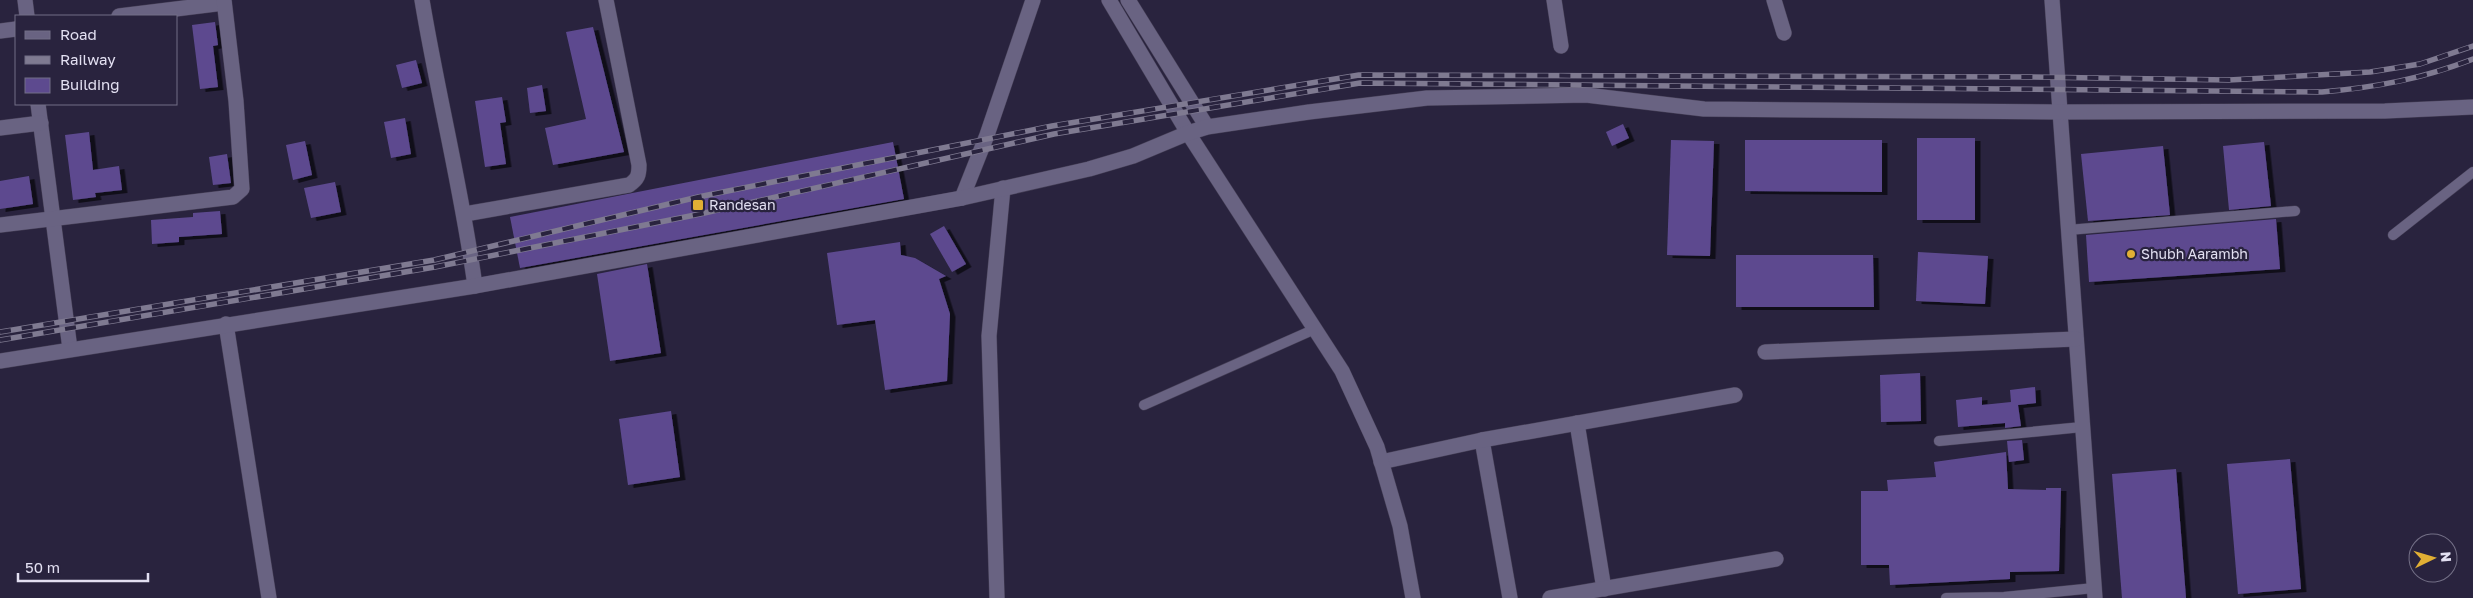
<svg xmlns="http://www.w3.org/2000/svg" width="2473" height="598" font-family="'Golos Text',sans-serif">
<defs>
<filter id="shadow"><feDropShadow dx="5.5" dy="3" stdDeviation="0" flood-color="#0009"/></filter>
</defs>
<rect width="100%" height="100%" fill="#29233e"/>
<g fill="#5d4a8f" filter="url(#shadow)">
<path d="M 215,22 L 218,45 L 213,46 L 218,87 L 200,89 L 192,25 Z"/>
<path d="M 593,27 L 624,152 L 553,165 L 545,128 L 586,119 L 566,32 Z"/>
<path d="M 416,60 L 422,83 L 402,88 L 396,65 Z"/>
<path d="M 542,85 L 546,111 L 530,113 L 527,88 Z"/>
<path d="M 502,97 L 506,122 L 500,123 L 506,164 L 485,167 L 475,101 Z"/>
<path d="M 405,118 L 411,154 L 391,158 L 384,122 Z"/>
<path d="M 1623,124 L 1629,138 L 1612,146 L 1606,132 Z"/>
<path d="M 89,132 L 93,170 L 119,166 L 122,190 L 95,193 L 96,197 L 73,200 L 65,135 Z"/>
<rect x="1917" y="138" width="58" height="82"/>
<path d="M 1671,140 L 1714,141 L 1710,256 L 1667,255 Z"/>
<path d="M 1745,140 L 1882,140 L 1882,192 L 1745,191 Z"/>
<path d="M 305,141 L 312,175 L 293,180 L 286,145 Z"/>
<path d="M 893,142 L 904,199 L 520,268 L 510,217 Z"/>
<path d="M 2264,142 L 2271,206 L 2229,210 L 2223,146 Z"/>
<path d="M 2163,146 L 2170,215 L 2088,221 L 2081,154 Z"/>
<path d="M 227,154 L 231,183 L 213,185 L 209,157 Z"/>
<path d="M 29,176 L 33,204 L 0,209 L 0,181 Z"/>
<path d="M 335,182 L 341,212 L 311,218 L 304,188 Z"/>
<path d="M 220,211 L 222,234 L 179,237 L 179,242 L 152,244 L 151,220 L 193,217 L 193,213 Z"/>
<path d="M 2276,219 L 2280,269 L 2089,282 L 2086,235 Z"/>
<path d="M 944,226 L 966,264 L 952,272 L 930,234 Z"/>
<path d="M 900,242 L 901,255 L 915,258 L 946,276 L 939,279 L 950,314 L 947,381 L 885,390 L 875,320 L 837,325 L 827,253 Z"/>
<path d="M 1918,252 L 1988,256 L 1985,304 L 1916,301 Z"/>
<path d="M 1736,255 L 1873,255 L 1874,307 L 1736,307 Z"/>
<path d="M 647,264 L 661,353 L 610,361 L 597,274 Z"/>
<path d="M 1920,373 L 1921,421 L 1881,422 L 1880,375 Z"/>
<path d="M 2035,387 L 2036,403 L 2018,405 L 2021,426 L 2005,428 L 2005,423 L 1958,427 L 1956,400 L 1982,397 L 1982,405 L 2011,402 L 2010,390 Z"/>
<path d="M 671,411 L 680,477 L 628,485 L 619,419 Z"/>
<path d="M 2022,440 L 2024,460 L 2009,462 L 2007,441 Z"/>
<path d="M 2006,452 L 2008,489 L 2046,490 L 2046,488 L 2061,488 L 2059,571 L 2010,572 L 2010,579 L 1890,585 L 1889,565 L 1861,565 L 1861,491 L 1888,491 L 1887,480 L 1936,477 L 1934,462 Z"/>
<path d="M 2290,459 L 2301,589 L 2238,594 L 2227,464 Z"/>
<path d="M 2176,469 L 2186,598 L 2122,598 L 2112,474 Z"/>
</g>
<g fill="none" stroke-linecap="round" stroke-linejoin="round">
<g stroke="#443e55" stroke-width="11">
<g id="lane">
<path d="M 2068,230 L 2295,211"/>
<path d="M 2393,235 L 2473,172"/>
<path d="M 1144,405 L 1315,329"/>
<path d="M 1939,441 L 2082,427"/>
<path d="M 1946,598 L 2004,597 L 2094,588"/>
</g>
</g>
<g stroke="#443e55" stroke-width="16">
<g id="street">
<path d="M 25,0 L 27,16"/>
<path d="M 1554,0 L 1561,46"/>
<path d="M 1774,0 L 1784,33"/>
<path d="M 2052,0 L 2095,598"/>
<path d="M 119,16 L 224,3"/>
<path d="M 0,31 L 16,29"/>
<path d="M 38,104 L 70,349"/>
<path d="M 0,128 L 41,123"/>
<path d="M 465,214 L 629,185 C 638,179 639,175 639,165 L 606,0"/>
<path d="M 0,225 L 233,197 L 242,189 L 236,101 L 224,0"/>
<path d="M 1765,352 L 2076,339"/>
<path d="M 1577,423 L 1604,589"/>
<path d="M 1482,440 L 1510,598"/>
<path d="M 1381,462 L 1482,440 L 1735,395"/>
<path d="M 997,598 L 989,336 L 1003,188"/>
<path d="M 1550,598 L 1776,559"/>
</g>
</g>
<g stroke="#443e55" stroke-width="16">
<g id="secondary">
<path d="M 422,0 C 438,96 462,190 475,286"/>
<path d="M 1109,0 L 1188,133 L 1342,371 L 1377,447 L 1400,526 L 1413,598"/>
<path d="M 1128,0 L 1207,127"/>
<path d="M 962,198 L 987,135 L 1033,0"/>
<path d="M 226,324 L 269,598"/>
<path d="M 0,361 L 475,286 L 962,198 L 1089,169 L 1133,156 L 1188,133 L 1207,127 L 1309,112 L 1427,98 L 1586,95 L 1704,109 L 2059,112 L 2385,111 L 2473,107"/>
</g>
</g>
<use href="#lane" stroke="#696382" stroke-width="10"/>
<use href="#street" stroke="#696382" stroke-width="15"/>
<use href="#secondary" stroke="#696382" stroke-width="15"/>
<g stroke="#7f7a91" stroke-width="5.5">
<g id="rail">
<path d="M 0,332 L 434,260 L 698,197 L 1052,126 L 1359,75 L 2033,77 L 2229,80 L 2370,72 L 2420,64 L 2473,46"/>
<path d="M 0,340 L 435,267 L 700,214 L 1054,134 L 1360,83 L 2322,92 C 2378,87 2421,79 2473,59"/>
</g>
</g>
<use href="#rail" stroke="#29233e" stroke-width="4" stroke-dasharray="11" stroke-linecap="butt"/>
</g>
<g fill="#e1af34" stroke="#29233e" stroke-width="2">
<rect x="692" y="199" width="12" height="12" rx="2.5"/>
<circle cx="2131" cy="254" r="5"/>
</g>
<g text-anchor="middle" stroke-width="4.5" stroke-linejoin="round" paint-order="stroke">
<g font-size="14" fill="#e3e0f2" stroke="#29233e" text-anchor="start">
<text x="709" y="210">Randesan</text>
<text x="2141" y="259">Shubh Aarambh</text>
</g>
</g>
<rect x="15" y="15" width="162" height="90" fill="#29233e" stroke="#736f86"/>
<rect x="25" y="31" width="25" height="8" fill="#696382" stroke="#736f86"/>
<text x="60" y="40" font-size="15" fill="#e3e0f2">Road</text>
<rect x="25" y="56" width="25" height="8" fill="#7f7a91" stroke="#736f86"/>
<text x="60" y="65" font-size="15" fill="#e3e0f2">Railway</text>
<rect x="25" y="78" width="25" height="15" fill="#5d4a8f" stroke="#736f86"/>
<text x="60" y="90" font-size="15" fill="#e3e0f2">Building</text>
<g transform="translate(2433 558) rotate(85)"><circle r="24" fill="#29233e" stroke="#736f86"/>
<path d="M0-4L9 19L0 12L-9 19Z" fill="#e1af34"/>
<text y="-8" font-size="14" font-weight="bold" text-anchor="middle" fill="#e3e0f2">N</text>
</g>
<path d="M18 573v8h130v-8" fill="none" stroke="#e3e0f2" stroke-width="2.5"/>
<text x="25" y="573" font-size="15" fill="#e3e0f2" stroke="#29233e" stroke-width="4" paint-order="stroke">50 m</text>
</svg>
